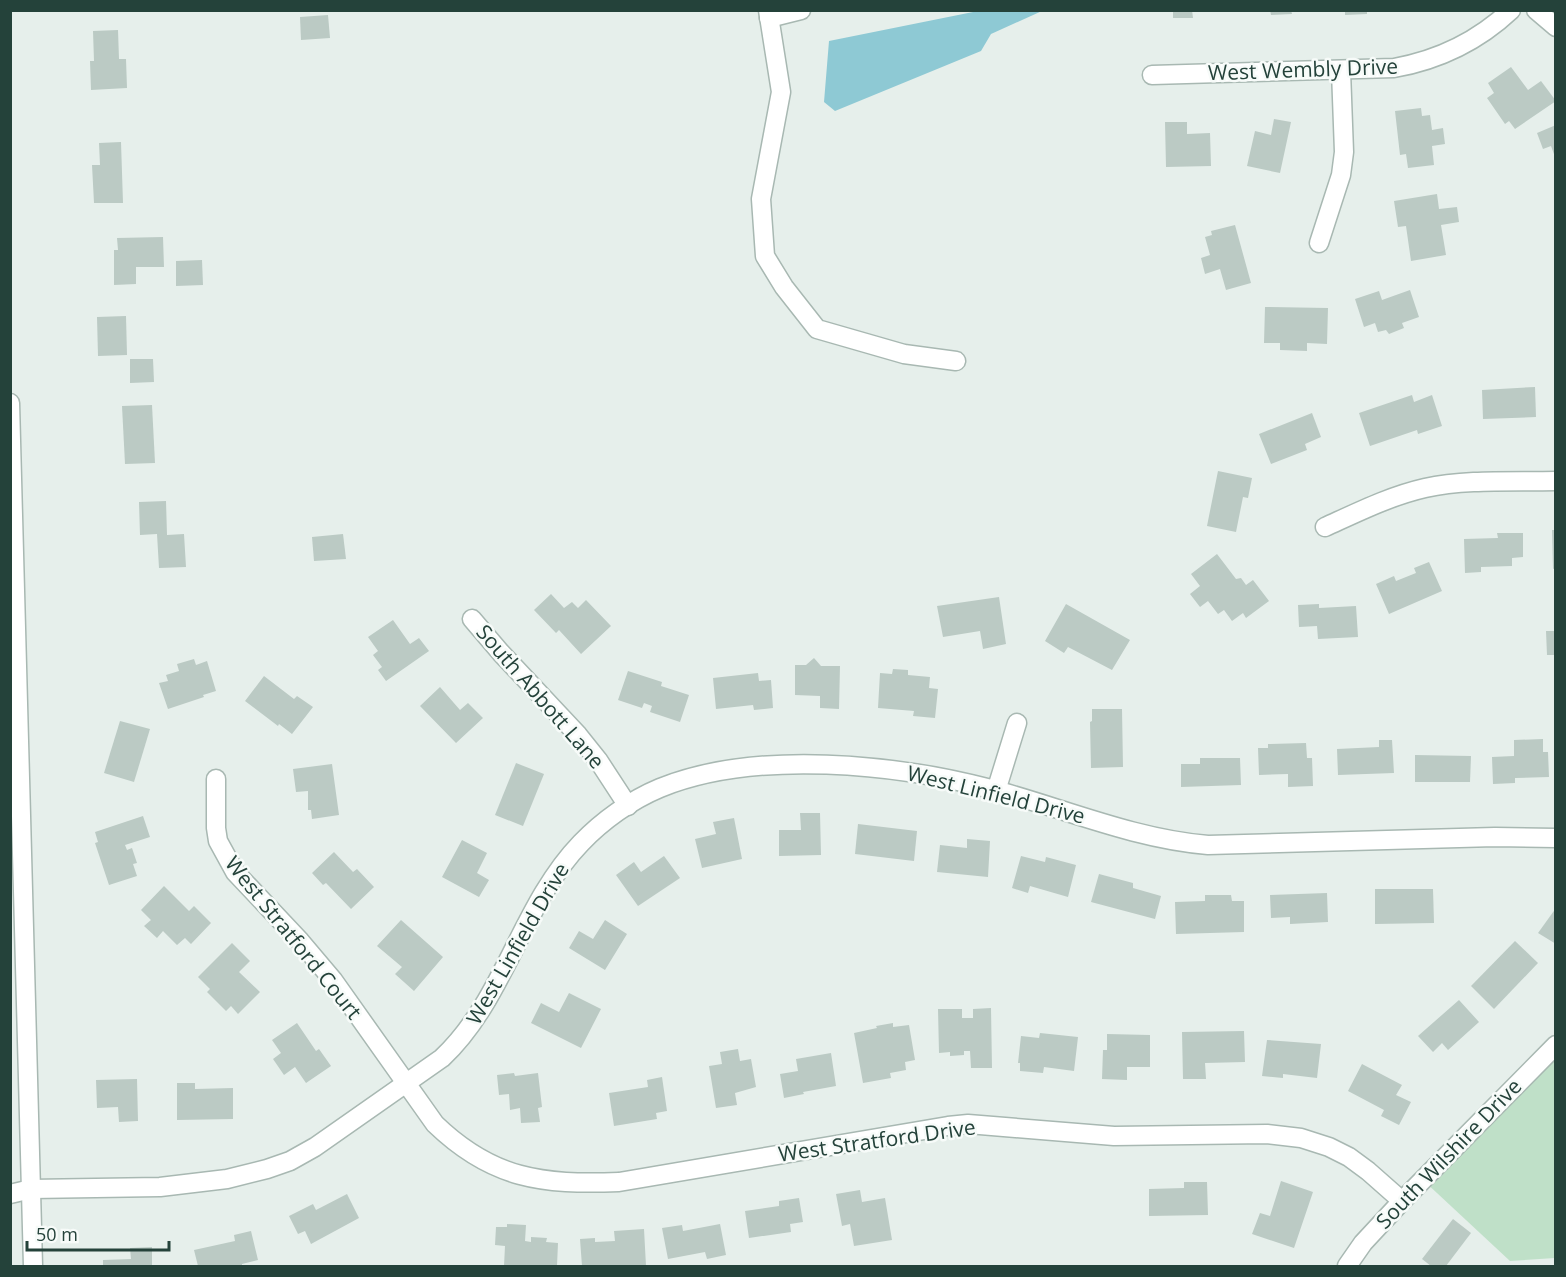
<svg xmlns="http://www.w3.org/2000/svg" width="1566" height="1277" font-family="'Open Sans',sans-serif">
<rect width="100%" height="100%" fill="#e6efeb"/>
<path fill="#bfe0c8" d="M 1555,1045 L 1555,1258 L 1510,1261 L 1423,1180 Z"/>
<path fill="#8ec9d4" d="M 978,11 L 1042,11 L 991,34 L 981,51 L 835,111 L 824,102 L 829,41 Z"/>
<g fill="#bbcac4">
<path d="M 1173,10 L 1192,10 L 1193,18 L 1173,18 Z"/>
<path d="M 1270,10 L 1291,10 L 1292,14 L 1271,15 Z"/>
<path d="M 1345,10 L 1367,10 L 1367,14 L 1345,15 Z"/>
<path d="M 328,15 L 330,38 L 301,40 L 300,17 Z"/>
<path d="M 118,30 L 119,59 L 126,59 L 127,88 L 91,90 L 90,61 L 94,61 L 93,31 Z"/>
<path d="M 1511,67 L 1528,90 L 1541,81 L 1556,101 L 1515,129 L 1509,121 L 1505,124 L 1487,98 L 1494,93 L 1488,83 Z"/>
<path d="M 1421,108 L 1422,116 L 1430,115 L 1432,130 L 1443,128 L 1445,144 L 1432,146 L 1434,165 L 1408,168 L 1406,154 L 1400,155 L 1395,111 Z"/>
<path d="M 1274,119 L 1291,122 L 1280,173 L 1247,166 L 1255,131 L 1271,135 Z"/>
<path d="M 1165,122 L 1187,122 L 1187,134 L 1210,133 L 1211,166 L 1166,167 Z"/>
<path d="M 1556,125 L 1556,157 L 1555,157 L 1551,146 L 1543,149 L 1537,133 Z"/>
<path d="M 121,142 L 123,203 L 94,203 L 92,165 L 100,165 L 99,143 Z"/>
<path d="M 1437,194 L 1439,209 L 1457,207 L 1459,222 L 1441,225 L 1446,255 L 1411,261 L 1406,226 L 1398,227 L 1394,201 Z"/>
<path d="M 1235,225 L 1251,283 L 1226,290 L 1220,269 L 1205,274 L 1201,258 L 1210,255 L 1205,237 L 1212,235 L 1211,231 Z"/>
<path d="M 163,237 L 164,267 L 136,267 L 136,284 L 114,285 L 114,250 L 118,250 L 117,238 Z"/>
<path d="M 202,260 L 203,285 L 176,286 L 176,261 Z"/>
<path d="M 1410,290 L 1419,317 L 1402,323 L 1404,328 L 1389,334 L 1386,330 L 1378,332 L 1375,323 L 1364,327 L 1355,299 L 1379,291 L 1382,300 Z"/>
<path d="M 1265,307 L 1328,308 L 1327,344 L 1307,343 L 1307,351 L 1280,350 L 1280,343 L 1264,343 Z"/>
<path d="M 126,316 L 127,355 L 98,356 L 97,317 Z"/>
<path d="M 130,359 L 153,359 L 154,382 L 130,383 Z"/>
<path d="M 1535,387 L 1536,417 L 1483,419 L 1482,390 Z"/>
<path d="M 1412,395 L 1414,402 L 1432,395 L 1442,426 L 1418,434 L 1417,430 L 1370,446 L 1359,413 Z"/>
<path d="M 152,405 L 155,463 L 125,464 L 122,406 Z"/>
<path d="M 1312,413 L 1321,437 L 1305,444 L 1307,450 L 1271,464 L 1259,434 Z"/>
<path d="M 1218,471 L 1252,478 L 1248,498 L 1243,497 L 1236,532 L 1207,526 Z"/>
<path d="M 166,501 L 167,535 L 184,534 L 186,567 L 159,568 L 157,534 L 140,535 L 139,502 Z"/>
<path d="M 1552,530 L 1556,530 L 1556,568 L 1553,569 Z"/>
<path d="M 1497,533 L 1523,533 L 1523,557 L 1512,558 L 1512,566 L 1481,567 L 1481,572 L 1465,573 L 1464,539 L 1498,538 Z"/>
<path d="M 343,534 L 346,559 L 314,561 L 312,537 Z"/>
<path d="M 1217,554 L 1236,579 L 1241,578 L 1246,585 L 1253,580 L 1269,601 L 1246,618 L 1243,613 L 1232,621 L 1224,610 L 1218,614 L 1208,601 L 1200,607 L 1190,594 L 1200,586 L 1191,574 Z"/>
<path d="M 1429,562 L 1442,591 L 1389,614 L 1376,584 L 1394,576 L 1396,581 L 1416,573 L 1414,568 Z"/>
<path d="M 551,594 L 564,608 L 572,602 L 578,608 L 586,600 L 611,626 L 581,654 L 559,630 L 556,633 L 534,610 Z"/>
<path d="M 999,597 L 1006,644 L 983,649 L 980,631 L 943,637 L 937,606 Z"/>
<path d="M 1066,604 L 1130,640 L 1112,670 L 1068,647 L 1064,653 L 1045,641 Z"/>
<path d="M 1319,604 L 1319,608 L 1356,606 L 1358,637 L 1318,639 L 1317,626 L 1299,627 L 1298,605 Z"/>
<path d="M 393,620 L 410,644 L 419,638 L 429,651 L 386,681 L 378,670 L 382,667 L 373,655 L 378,651 L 368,637 Z"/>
<path d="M 1546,631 L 1556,631 L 1556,655 L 1547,655 Z"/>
<path d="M 814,658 L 821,666 L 840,666 L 839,709 L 820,708 L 820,696 L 795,695 L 795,665 L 806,665 Z"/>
<path d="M 194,659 L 196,665 L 207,661 L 216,691 L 203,695 L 204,697 L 168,709 L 159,683 L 168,681 L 166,675 L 179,671 L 177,664 Z"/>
<path d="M 893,669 L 908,670 L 908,675 L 930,677 L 929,688 L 938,689 L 935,718 L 913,716 L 914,711 L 878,708 L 880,673 L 892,674 Z"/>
<path d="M 628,671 L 662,682 L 661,686 L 689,695 L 680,722 L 650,712 L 652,706 L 644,703 L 642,708 L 618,700 Z"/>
<path d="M 758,673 L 759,681 L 771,680 L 773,708 L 754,710 L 753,705 L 716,709 L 713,678 Z"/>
<path d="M 264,676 L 294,699 L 297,696 L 313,707 L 292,734 L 279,724 L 278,726 L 245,701 Z"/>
<path d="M 440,687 L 460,710 L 468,703 L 483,718 L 456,743 L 420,706 Z"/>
<path d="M 1092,709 L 1122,709 L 1123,767 L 1091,768 L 1090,722 L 1092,721 Z"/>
<path d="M 120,721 L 150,729 L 134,782 L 104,773 Z"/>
<path d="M 1543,739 L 1543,752 L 1548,752 L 1549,777 L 1515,778 L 1515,783 L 1493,784 L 1492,757 L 1514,756 L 1514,740 Z"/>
<path d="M 1379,740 L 1392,740 L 1394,773 L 1338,775 L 1337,749 L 1379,747 Z"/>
<path d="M 1306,743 L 1307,758 L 1312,758 L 1313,786 L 1288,787 L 1288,774 L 1259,775 L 1258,748 L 1268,748 L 1268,744 Z"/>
<path d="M 1415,755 L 1471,756 L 1470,782 L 1415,782 Z"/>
<path d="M 1200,758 L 1240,758 L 1241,785 L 1181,787 L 1181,764 L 1200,764 Z"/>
<path d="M 516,763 L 544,774 L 523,826 L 495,815 Z"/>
<path d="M 332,764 L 339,815 L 312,819 L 311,810 L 308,810 L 308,791 L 296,792 L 293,769 Z"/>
<path d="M 800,813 L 820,813 L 821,855 L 779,856 L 779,830 L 801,830 Z"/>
<path d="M 143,816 L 150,837 L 125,845 L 127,850 L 132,848 L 137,863 L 133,864 L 137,876 L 109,885 L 95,843 L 98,842 L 95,832 Z"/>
<path d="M 734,818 L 742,859 L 702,868 L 695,839 L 716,834 L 713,822 Z"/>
<path d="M 858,824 L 917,831 L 914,861 L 855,854 Z"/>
<path d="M 967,839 L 990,841 L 988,877 L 937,872 L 940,845 L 967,848 Z"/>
<path d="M 462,840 L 487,853 L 477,873 L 489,880 L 479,897 L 442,877 Z"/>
<path d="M 334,852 L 353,872 L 357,869 L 374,887 L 351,909 L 326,883 L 323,885 L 312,873 Z"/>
<path d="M 664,856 L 680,878 L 638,906 L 616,875 L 634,862 L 641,872 Z"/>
<path d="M 1021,856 L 1045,862 L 1046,857 L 1076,865 L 1068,897 L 1030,886 L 1028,893 L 1012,888 Z"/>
<path d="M 1099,874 L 1133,883 L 1133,888 L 1161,896 L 1155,919 L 1091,902 Z"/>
<path d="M 164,886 L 189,911 L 194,906 L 211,923 L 191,944 L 185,938 L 177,945 L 163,931 L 157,938 L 144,926 L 151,920 L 141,910 Z"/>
<path d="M 1375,889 L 1433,889 L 1434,923 L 1375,924 Z"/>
<path d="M 1327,893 L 1328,922 L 1290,924 L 1290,917 L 1271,918 L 1270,895 Z"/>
<path d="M 1205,895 L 1231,895 L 1232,901 L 1244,901 L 1244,932 L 1176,934 L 1175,902 L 1205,901 Z"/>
<path d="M 1556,908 L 1556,944 L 1538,933 Z"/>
<path d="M 401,920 L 443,957 L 414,991 L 395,974 L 402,967 L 377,946 Z"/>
<path d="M 605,920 L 627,934 L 605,970 L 569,948 L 579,931 L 593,939 Z"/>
<path d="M 1515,941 L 1538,963 L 1494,1009 L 1471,986 Z"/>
<path d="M 232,943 L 250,961 L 239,972 L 260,992 L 238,1014 L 231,1006 L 226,1011 L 207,992 L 210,989 L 198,977 Z"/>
<path d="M 569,993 L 601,1009 L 581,1048 L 531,1023 L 541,1003 L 559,1012 Z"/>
<path d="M 1459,1000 L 1479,1022 L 1448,1050 L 1442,1043 L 1433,1052 L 1418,1036 Z"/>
<path d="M 991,1008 L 992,1068 L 971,1068 L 970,1051 L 964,1051 L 964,1055 L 950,1056 L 950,1052 L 939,1053 L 938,1009 L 962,1009 L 962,1018 L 973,1018 L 973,1009 Z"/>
<path d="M 297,1023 L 316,1051 L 319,1049 L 331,1066 L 306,1083 L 295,1067 L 284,1075 L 273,1059 L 281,1053 L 272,1040 Z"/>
<path d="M 893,1023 L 893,1027 L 909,1025 L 915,1060 L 905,1062 L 906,1070 L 890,1073 L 891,1078 L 863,1083 L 854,1033 L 877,1028 L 876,1026 Z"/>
<path d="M 1244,1031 L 1245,1062 L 1205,1063 L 1206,1079 L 1183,1079 L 1182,1032 Z"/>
<path d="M 1040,1033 L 1078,1037 L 1074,1071 L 1044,1067 L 1043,1073 L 1020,1071 L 1020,1063 L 1018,1063 L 1021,1036 L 1039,1038 Z"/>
<path d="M 1107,1034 L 1150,1035 L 1150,1067 L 1127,1067 L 1127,1080 L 1102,1079 L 1103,1050 L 1107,1050 Z"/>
<path d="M 1267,1040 L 1321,1044 L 1317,1078 L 1283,1074 L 1283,1078 L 1262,1076 Z"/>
<path d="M 738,1049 L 740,1061 L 751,1059 L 756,1087 L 735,1093 L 737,1105 L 716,1108 L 709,1066 L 722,1064 L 720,1052 Z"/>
<path d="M 831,1053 L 836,1086 L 803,1092 L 804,1094 L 784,1098 L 780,1074 L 798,1071 L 796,1059 Z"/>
<path d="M 1362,1064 L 1402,1085 L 1396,1095 L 1411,1102 L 1399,1125 L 1381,1116 L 1384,1110 L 1348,1091 Z"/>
<path d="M 514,1073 L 515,1076 L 538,1073 L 542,1107 L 538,1108 L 540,1122 L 521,1123 L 520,1108 L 510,1110 L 509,1094 L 499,1095 L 497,1075 Z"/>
<path d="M 662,1077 L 667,1111 L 656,1113 L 657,1119 L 614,1126 L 609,1093 L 648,1087 L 647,1080 Z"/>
<path d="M 137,1079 L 138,1121 L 119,1122 L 118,1107 L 97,1108 L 96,1080 Z"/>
<path d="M 177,1083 L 195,1083 L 195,1089 L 233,1088 L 233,1119 L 177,1120 Z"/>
<path d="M 1281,1181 L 1313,1192 L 1294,1248 L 1252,1234 L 1260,1213 L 1270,1216 Z"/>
<path d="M 1184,1182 L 1207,1182 L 1208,1215 L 1149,1216 L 1149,1189 L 1184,1188 Z"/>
<path d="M 860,1190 L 862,1202 L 885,1198 L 892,1240 L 854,1246 L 850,1224 L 842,1226 L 836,1194 Z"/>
<path d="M 347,1194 L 359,1218 L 311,1244 L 305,1231 L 298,1234 L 289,1216 L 313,1204 L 316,1210 Z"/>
<path d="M 799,1198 L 803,1222 L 790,1224 L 791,1232 L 749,1238 L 745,1211 L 779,1206 L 779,1201 Z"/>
<path d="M 1453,1219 L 1471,1233 L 1446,1266 L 1431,1266 L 1422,1259 Z"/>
<path d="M 507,1224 L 526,1225 L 525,1241 L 531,1242 L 531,1237 L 547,1238 L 546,1242 L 558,1243 L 557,1266 L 504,1266 L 505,1246 L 495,1245 L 496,1227 L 507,1227 Z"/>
<path d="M 720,1224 L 726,1255 L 707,1259 L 705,1252 L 668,1259 L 662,1228 L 682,1225 L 683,1231 Z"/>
<path d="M 644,1229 L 646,1266 L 582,1266 L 580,1239 L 595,1238 L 595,1242 L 615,1241 L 614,1231 Z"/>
<path d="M 251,1231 L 258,1260 L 242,1264 L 242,1266 L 198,1266 L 194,1250 L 235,1241 L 234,1235 Z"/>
<path d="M 152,1247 L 152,1266 L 103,1266 L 103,1260 L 131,1259 L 130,1248 Z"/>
</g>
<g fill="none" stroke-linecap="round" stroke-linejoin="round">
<g stroke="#a8b8b2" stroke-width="21">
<g id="minor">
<path d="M 768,10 L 781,92 L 761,199 L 765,256 L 784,287 L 817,329 L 904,354 L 956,361"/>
<path d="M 1536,10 L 1556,27"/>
<path d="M 769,18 L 801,10"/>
<path d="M 1152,75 L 1394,68 C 1439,60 1477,42 1511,10"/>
<path d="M 1319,243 L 1341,175 L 1344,152 L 1341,71"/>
<path d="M 10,403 L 33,1266"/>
<path d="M 1325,527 C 1358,512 1390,496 1425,488 C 1467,479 1513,482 1556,481"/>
<path d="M 472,619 L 501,653 L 578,735 L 598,760 L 628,806"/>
<path d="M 216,779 L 216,828 L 218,841 L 235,872 L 300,941 L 333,980 L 435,1124 C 492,1179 542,1185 619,1182 L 948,1126 L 968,1124 L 1114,1136 L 1267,1134 L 1301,1138 L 1329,1147 L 1349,1157 L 1368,1171 L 1402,1201"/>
<path d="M 996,791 L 1017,723"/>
<path d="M 10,1194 L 31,1189 L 160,1187 L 227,1179 L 267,1169 L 290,1161 L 315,1147 L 442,1058 C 505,999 521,905 581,843 C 602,821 631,800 660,788 C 756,749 897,764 995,790 C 1065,809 1135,839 1208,845 L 1495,837 L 1556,838"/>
<path d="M 1347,1266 L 1363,1243 L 1402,1201 L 1556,1045"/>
</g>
</g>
<use href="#minor" stroke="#fff" stroke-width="18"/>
</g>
<g text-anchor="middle" stroke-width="5" stroke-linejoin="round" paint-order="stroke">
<g font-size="21" fill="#24423a" stroke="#f7fbf9">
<text transform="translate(1303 70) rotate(-2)" y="7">West Wembly Drive</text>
<text transform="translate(540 697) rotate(49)" y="7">South Abbott Lane</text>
<text transform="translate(996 795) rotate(14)" y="7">West Linfield Drive</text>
<text transform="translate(293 938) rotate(51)" y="7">West Stratford Court</text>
<text transform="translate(518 944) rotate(-60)" y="7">West Linfield Drive</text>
<text transform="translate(877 1141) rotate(-8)" y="7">West Stratford Drive</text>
<text transform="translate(1449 1154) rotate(-46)" y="7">South Wilshire Drive</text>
</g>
</g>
<rect width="1566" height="1277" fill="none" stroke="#24423a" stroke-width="24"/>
<path d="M27 1241v9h142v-9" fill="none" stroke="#24423a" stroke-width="3"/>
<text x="36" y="1241" font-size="18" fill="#24423a" stroke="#f7fbf9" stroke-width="4.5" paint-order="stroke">50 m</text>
</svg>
